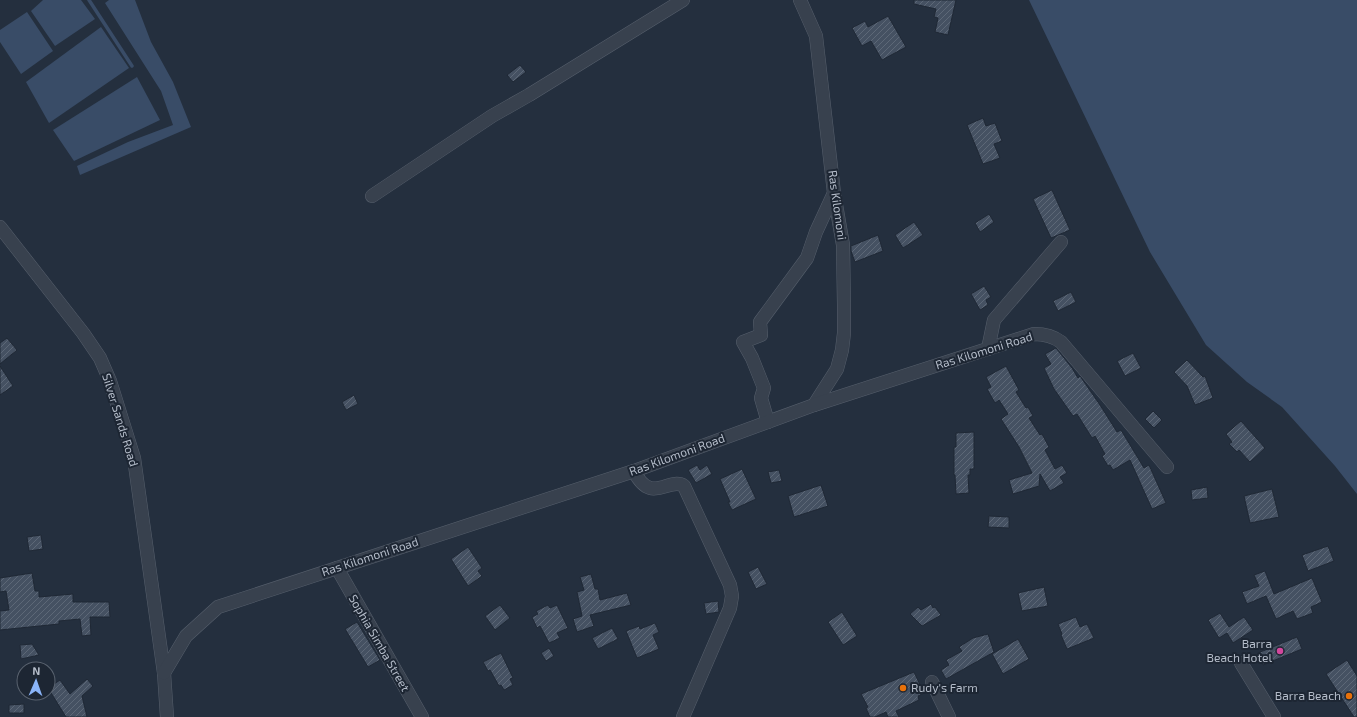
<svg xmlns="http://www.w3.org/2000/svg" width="1357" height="717" font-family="'Exo 2',sans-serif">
<defs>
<pattern id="building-hatch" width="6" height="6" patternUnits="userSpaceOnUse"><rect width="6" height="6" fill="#455162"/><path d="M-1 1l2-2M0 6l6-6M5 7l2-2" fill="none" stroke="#5d6877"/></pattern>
</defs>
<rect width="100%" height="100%" fill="#242f3e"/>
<g fill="#394c67">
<path d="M 43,0 L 81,0 L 95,19 L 55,46 L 31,11 Z"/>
<path d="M 109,0 L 135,0 L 151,42 L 173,82 L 191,127 L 80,175 L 77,166 L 128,142 L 173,125 L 161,91 L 105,3 Z"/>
<path d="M 1029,0 L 1357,0 L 1357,494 L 1335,466 L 1282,407 L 1247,382 L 1206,345 L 1150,252 Z"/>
<path d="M 27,12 L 53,51 L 21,74 L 0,42 L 0,30 Z"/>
<path d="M 101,27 L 129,68 L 49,123 L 26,82 Z"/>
<path d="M 137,77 L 160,120 L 74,161 L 53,130 Z"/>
</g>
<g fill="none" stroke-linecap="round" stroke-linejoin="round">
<path stroke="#394c67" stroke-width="3.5" d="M 89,0 L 132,66"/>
</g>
<g fill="url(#building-hatch)" stroke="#1f2835">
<path d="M 914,0 L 956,0 L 948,35 L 935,32 L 938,18 L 934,17 L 936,9 L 914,4 Z"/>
<path d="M 888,16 L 906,47 L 882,60 L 871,41 L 862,46 L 852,28 L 865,21 L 868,27 Z"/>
<path d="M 520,65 L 526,72 L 513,82 L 507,75 Z"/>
<path d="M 983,118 L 986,126 L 995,123 L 1002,141 L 994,144 L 1000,158 L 983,164 L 967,125 Z"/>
<path d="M 1052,190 L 1070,230 L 1051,238 L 1033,199 Z"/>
<path d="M 989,214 L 994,222 L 980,232 L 975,223 Z"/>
<path d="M 914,222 L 923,235 L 903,248 L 895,235 Z"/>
<path d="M 878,235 L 883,251 L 855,262 L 851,251 L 851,246 Z"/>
<path d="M 984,286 L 991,297 L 986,300 L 988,305 L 980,310 L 971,294 Z"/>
<path d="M 1071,292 L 1076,302 L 1058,311 L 1053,301 Z"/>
<path d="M 7,338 L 17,350 L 0,364 L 0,343 Z"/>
<path d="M 1056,348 L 1072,368 L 1078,378 L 1080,376 L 1100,405 L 1117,432 L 1121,430 L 1144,468 L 1149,465 L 1166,503 L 1152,509 L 1130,460 L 1113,470 L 1110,465 L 1108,466 L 1102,456 L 1105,454 L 1095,436 L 1092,438 L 1077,414 L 1073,416 L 1054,389 L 1044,368 L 1051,364 L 1045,354 Z"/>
<path d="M 1133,353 L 1141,368 L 1125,376 L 1117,361 Z"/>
<path d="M 1187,360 L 1203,377 L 1205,376 L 1213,398 L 1195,405 L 1187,386 L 1174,372 Z"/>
<path d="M 0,366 L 13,386 L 0,395 Z"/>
<path d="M 1006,366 L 1019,390 L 1016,392 L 1026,408 L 1028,407 L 1033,416 L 1029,418 L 1040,435 L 1042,434 L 1049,447 L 1045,450 L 1055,469 L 1062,465 L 1067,473 L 1060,477 L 1064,483 L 1050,491 L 1040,474 L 1039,486 L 1013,494 L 1009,480 L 1032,473 L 1019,447 L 1001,419 L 1008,414 L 999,400 L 995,403 L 987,389 L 991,387 L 986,377 Z"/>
<path d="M 354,395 L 358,404 L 346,410 L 342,402 Z"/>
<path d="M 1153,411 L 1162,420 L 1154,428 L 1145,419 Z"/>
<path d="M 1241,421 L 1265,448 L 1250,462 L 1239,450 L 1237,452 L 1229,444 L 1232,442 L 1226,434 Z"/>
<path d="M 974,432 L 974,469 L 970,469 L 970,475 L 968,475 L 969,493 L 956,494 L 955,475 L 954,475 L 954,447 L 956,447 L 956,433 Z"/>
<path d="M 697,465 L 700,470 L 707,465 L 712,474 L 696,483 L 688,470 Z"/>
<path d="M 742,469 L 756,499 L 732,510 L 728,502 L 730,502 L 720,479 Z"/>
<path d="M 779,470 L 782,481 L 771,483 L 768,472 Z"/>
<path d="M 821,485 L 828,506 L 794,517 L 788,496 Z"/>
<path d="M 1207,487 L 1208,498 L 1192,500 L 1191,490 Z"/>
<path d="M 1272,489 L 1279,517 L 1250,523 L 1244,496 Z"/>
<path d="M 989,516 L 1009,517 L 1009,528 L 988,527 Z"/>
<path d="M 41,535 L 43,549 L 29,551 L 27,537 Z"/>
<path d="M 1328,546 L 1334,561 L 1308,571 L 1302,555 Z"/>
<path d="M 468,547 L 482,568 L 478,571 L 482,576 L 468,586 L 451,559 Z"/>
<path d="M 758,567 L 767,584 L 756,589 L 748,572 Z"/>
<path d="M 1265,571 L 1274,594 L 1312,578 L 1322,602 L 1311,607 L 1313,613 L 1297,619 L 1293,611 L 1276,619 L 1266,596 L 1247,604 L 1242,592 L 1259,586 L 1254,575 Z"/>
<path d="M 32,573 L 35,591 L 39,591 L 39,597 L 73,594 L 73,602 L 109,602 L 110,617 L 90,617 L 91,635 L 82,636 L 80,619 L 59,621 L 59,624 L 0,630 L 0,611 L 9,610 L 6,591 L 0,592 L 0,578 Z"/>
<path d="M 591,574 L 595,589 L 598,589 L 600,600 L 627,593 L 631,605 L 590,615 L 594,626 L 577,632 L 573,619 L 582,616 L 577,592 L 584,590 L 580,577 Z"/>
<path d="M 1044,587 L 1048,606 L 1022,611 L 1018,593 Z"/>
<path d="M 718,601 L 719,612 L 706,614 L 704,603 Z"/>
<path d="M 931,604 L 933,608 L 935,607 L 941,615 L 922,626 L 910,614 L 918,607 L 921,610 Z"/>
<path d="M 500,605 L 510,618 L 495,630 L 485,616 Z"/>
<path d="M 548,605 L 550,608 L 557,605 L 568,628 L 557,633 L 560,638 L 549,643 L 540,626 L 537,628 L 532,617 L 538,614 L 536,611 Z"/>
<path d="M 842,612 L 857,636 L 843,645 L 828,622 Z"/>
<path d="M 1220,613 L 1229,627 L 1244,617 L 1253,630 L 1233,643 L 1227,633 L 1219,638 L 1208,620 Z"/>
<path d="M 1076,617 L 1080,627 L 1087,624 L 1094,638 L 1067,649 L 1061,635 L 1062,634 L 1058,624 Z"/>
<path d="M 357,622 L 380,660 L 368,667 L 345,629 Z"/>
<path d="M 655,623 L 659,632 L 653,635 L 659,649 L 637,658 L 626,631 L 639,626 L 640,629 Z"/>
<path d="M 612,628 L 618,639 L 598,649 L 592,638 Z"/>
<path d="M 988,634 L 994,652 L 946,679 L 941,670 L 949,665 L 946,660 L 962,651 L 959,647 L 973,638 Z"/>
<path d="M 1297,637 L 1302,649 L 1263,665 L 1258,653 Z"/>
<path d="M 1018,639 L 1029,659 L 1003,674 L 992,654 Z"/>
<path d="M 32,644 L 39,655 L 21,659 L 20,645 Z"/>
<path d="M 549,648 L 554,656 L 546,661 L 541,653 Z"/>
<path d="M 501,653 L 513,678 L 510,679 L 513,685 L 504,690 L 501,685 L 499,686 L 490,670 L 488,671 L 483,662 Z"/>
<path d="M 1347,660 L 1357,676 L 1357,717 L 1354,717 L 1326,674 Z"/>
<path d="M 914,672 L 924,693 L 918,696 L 919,700 L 896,711 L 899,717 L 888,717 L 886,712 L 875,717 L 870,717 L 866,708 L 868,707 L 861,694 Z"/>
<path d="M 87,679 L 93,686 L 82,696 L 87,717 L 66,717 L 48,688 L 60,680 L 70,694 Z"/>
<path d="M 24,704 L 24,713 L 9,713 L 9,705 Z"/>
</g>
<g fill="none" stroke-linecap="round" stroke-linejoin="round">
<g stroke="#565f6c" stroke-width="14">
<g id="minor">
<path d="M 800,0 L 816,36 L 834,193 L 843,245 L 844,305 L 844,333 L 842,350 L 837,369 L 814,405"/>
<path d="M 372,196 L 492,116 L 529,95 L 683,0"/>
<path d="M 0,227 L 83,333 L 100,358 L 110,381 L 134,458 L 164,673 L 167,717"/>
<path d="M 988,349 L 994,320 L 1061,242"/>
<path d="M 768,422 L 761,398 L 764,388 L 752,358 L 743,342 L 761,335 L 760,322 L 807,258 L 816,232 L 834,193"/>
<path d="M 634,471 C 651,506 669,476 684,486 L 730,585 L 732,596 L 730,608 L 683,717"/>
<path d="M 337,568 L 422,717"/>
<path d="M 1241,663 L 1274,717"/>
<path d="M 164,673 L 186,636 L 218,607 L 634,471 L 814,405 L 1034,334 C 1045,334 1053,336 1061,342 L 1167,467"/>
<path d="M 932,682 L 949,717"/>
</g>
</g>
<use href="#minor" stroke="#38414e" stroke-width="13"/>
</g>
<circle fill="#d1479c" stroke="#1d2633" stroke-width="1.5" cx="1280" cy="651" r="4"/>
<g fill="#e8710a" stroke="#1d2633" stroke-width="1.5">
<circle cx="903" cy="688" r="4"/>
<circle cx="1349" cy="696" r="4"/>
</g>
<g text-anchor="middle" stroke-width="4" stroke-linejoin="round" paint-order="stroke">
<g font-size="12" fill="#b4bcc9" stroke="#1d2633">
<text transform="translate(837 205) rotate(82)" y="4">Ras Kilomoni</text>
<text transform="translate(984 351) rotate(-17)" y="4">Ras Kilomoni Road</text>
<text transform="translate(120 420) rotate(73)" y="4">Silver Sands Road</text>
<text transform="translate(677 455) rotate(-20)" y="4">Ras Kilomoni Road</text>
<text transform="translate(370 557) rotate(-18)" y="4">Ras Kilomoni Road</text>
<text transform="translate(379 643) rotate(60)" y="4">Sophia Simba Street</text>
</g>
<g font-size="12" fill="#b4bcc9" stroke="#1d2633" text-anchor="end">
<text x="1272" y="648">Barra<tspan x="1272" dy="14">Beach Hotel</tspan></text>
<text x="911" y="692" text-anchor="start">Rudy's Farm</text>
<text x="1341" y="700">Barra Beach</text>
</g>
</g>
<g transform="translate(36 681) rotate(2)"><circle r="19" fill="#1d2633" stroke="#59626f"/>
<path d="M0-3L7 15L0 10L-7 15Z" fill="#8ab4f8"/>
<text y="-6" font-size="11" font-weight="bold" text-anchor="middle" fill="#b4bcc9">N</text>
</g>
</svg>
